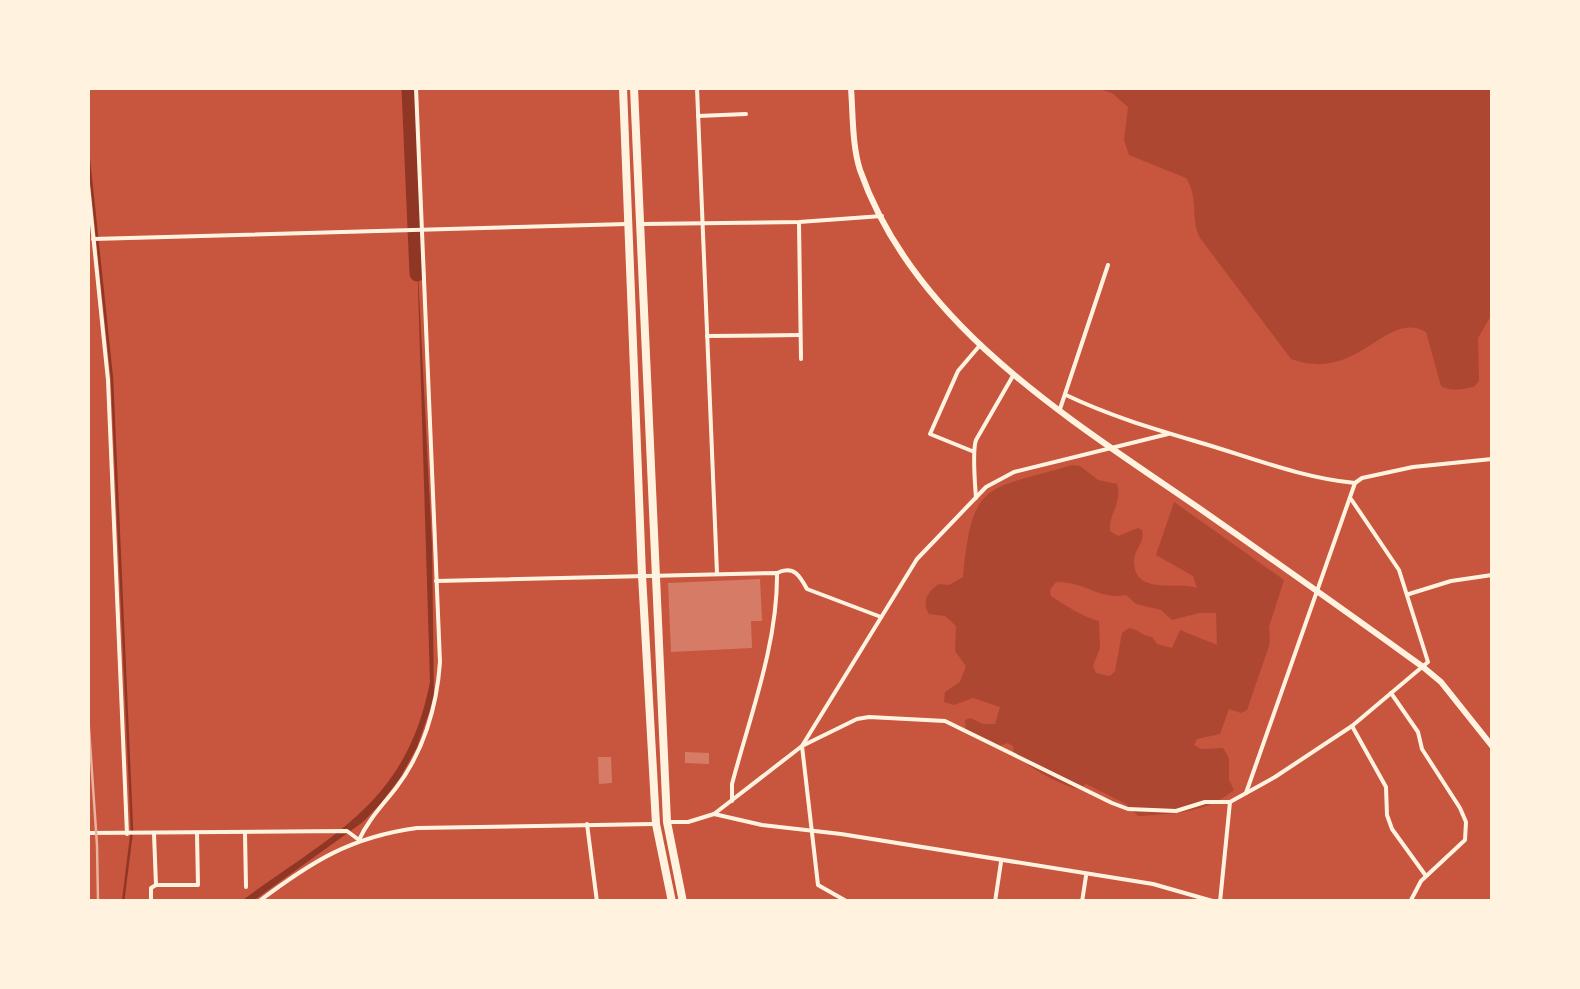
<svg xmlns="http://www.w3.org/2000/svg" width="1580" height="989" font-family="Signika,sans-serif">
<rect width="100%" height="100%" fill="#c8553d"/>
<g fill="#ae4732" fill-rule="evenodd">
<path d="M 1096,88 L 1492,88 L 1492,314 L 1478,338 L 1479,381 L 1474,387 C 1463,389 1451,392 1441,386 L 1426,332 C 1385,309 1359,384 1291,359 L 1200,238 C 1190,218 1199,198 1186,178 L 1129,155 L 1124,140 L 1128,107 L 1112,93 Z"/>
<path d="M 1072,465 L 1080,466 L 1098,480 L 1117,484 C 1123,503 1108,514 1110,531 L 1118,536 L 1138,528 L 1142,530 C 1145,544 1134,548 1134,562 C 1135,596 1178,581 1197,588 L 1193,576 L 1156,555 L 1174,502 L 1284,580 L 1269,627 L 1270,643 L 1247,710 L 1241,713 L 1229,709 L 1220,734 L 1197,739 L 1194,745 L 1201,749 L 1223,748 L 1229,758 L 1229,780 L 1234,790 C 1207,813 1172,814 1138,816 L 1126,804 L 1086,784 L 1078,789 C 1055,783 1033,769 1014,755 L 1013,746 L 1008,743 L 996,747 L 966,732 L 965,720 L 970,718 L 983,724 L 995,724 L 1000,707 L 973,698 L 954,705 L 944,702 L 945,692 L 960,682 L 966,666 L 955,651 L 956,626 L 945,616 L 929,614 C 921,602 928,591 939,584 L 949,585 L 963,577 C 972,478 987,491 1072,465 ZM 1056,582 C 1089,582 1097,600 1126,595 L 1136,604 L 1161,610 L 1172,620 L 1199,613 L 1216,613 L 1217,645 L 1180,630 L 1172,648 L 1157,644 L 1152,637 C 1142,636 1138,629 1129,628 L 1122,633 L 1115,671 L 1110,676 L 1096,673 L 1093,666 L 1100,648 L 1099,621 C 1083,617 1065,605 1051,596 L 1050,590 Z"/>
</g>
<path fill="#8f3625" d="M 417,253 L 432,546 L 434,698 L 417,747 L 400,778 L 382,802 L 363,822 L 253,901 L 240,902 C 332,834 406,805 430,682 Z"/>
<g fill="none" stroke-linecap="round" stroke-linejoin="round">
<path stroke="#8f3625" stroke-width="2.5" d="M 88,151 L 112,379 L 132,830 L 123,902"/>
<path stroke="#8f3625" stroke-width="15" d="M 409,88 L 417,274"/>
</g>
<g fill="#d67c66">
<path d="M 760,579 L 762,621 L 751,621 L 752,648 L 671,652 L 668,583 Z"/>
<path d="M 685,752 L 709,753 L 709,764 L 685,763 Z"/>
<path d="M 598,757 L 611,757 L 612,783 L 599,784 Z"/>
</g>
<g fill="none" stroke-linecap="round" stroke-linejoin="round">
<g stroke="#fff3e0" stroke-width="4">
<path d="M 697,88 L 717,573"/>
<path d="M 698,116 L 746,114"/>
<path d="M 88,185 L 108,380 L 127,834"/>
<path d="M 799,223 L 801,359"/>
<path d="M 642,224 L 799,222 L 882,216"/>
<path d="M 93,239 L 627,224"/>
<path d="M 707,336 L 800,335"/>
<path d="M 1066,395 C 1112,417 1158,430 1205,444 C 1255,459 1303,478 1355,483"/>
<path d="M 1060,409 L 1108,265"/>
<path d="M 972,451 L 930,434 L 958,371 L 981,344"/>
<path d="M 976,498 C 975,483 972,451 976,440 L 1014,374"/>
<path d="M 777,573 C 794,565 800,576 807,589 L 881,617"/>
<path d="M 436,581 L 777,573 C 778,643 750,716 732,784 L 732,801"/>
<path d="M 1409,594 L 1451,581 L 1492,575"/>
<path d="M 1391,693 L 1418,732 L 1422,749 L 1460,808 L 1466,822 L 1465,840 L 1421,881 L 1410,902"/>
<path d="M 1352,726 L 1386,787 L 1387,815 L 1392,829 L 1426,876"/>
<path d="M 1246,793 L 1355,483 L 1362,478 L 1413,467 L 1492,459"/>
<path d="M 714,814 L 762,825 L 841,834 L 1153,884 L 1216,902"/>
<path d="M 668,822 L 688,822 L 714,814 L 802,746 L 857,719 L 869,717 L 945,721 L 1112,803 L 1128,809 L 1176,811 L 1205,802 L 1230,802 L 1275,777 L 1352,726 L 1428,662 L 1399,570 L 1351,499"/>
<path d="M 587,824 L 597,902"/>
<path d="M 88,833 L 347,831 L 359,840"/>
<path d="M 245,833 L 246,887"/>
<path d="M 359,840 C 368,820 382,806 396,788 C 423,753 437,707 440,662 L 416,88"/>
<path d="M 156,885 L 198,885 L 197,833"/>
<path d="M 151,902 L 151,888 L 156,885 L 154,834"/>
<path d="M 258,902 C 311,862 350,837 417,828 L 654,824"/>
<path d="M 848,902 L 818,885 L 802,746 L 917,559 L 986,487 L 1014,472 L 1168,434"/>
<path d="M 995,902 L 1001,862"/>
<path d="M 1082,902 L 1086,876"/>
<path d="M 1220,902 L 1230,802"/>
</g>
<path stroke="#fff3e0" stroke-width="6" d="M 851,88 C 853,114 852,145 860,170 C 915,328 1076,423 1206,513 C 1279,564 1351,615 1423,667 L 1441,682 L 1492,746"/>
<g stroke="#fff3e0" stroke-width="8">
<path d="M 623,88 L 642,575 L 656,824 L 672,902"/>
<path d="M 634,88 L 667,822 L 683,902"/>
</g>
<path stroke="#e9b49f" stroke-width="2.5" d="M 88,714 L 97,845 L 98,902"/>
</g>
<rect width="1580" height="989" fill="none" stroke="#fff3e0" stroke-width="180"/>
</svg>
